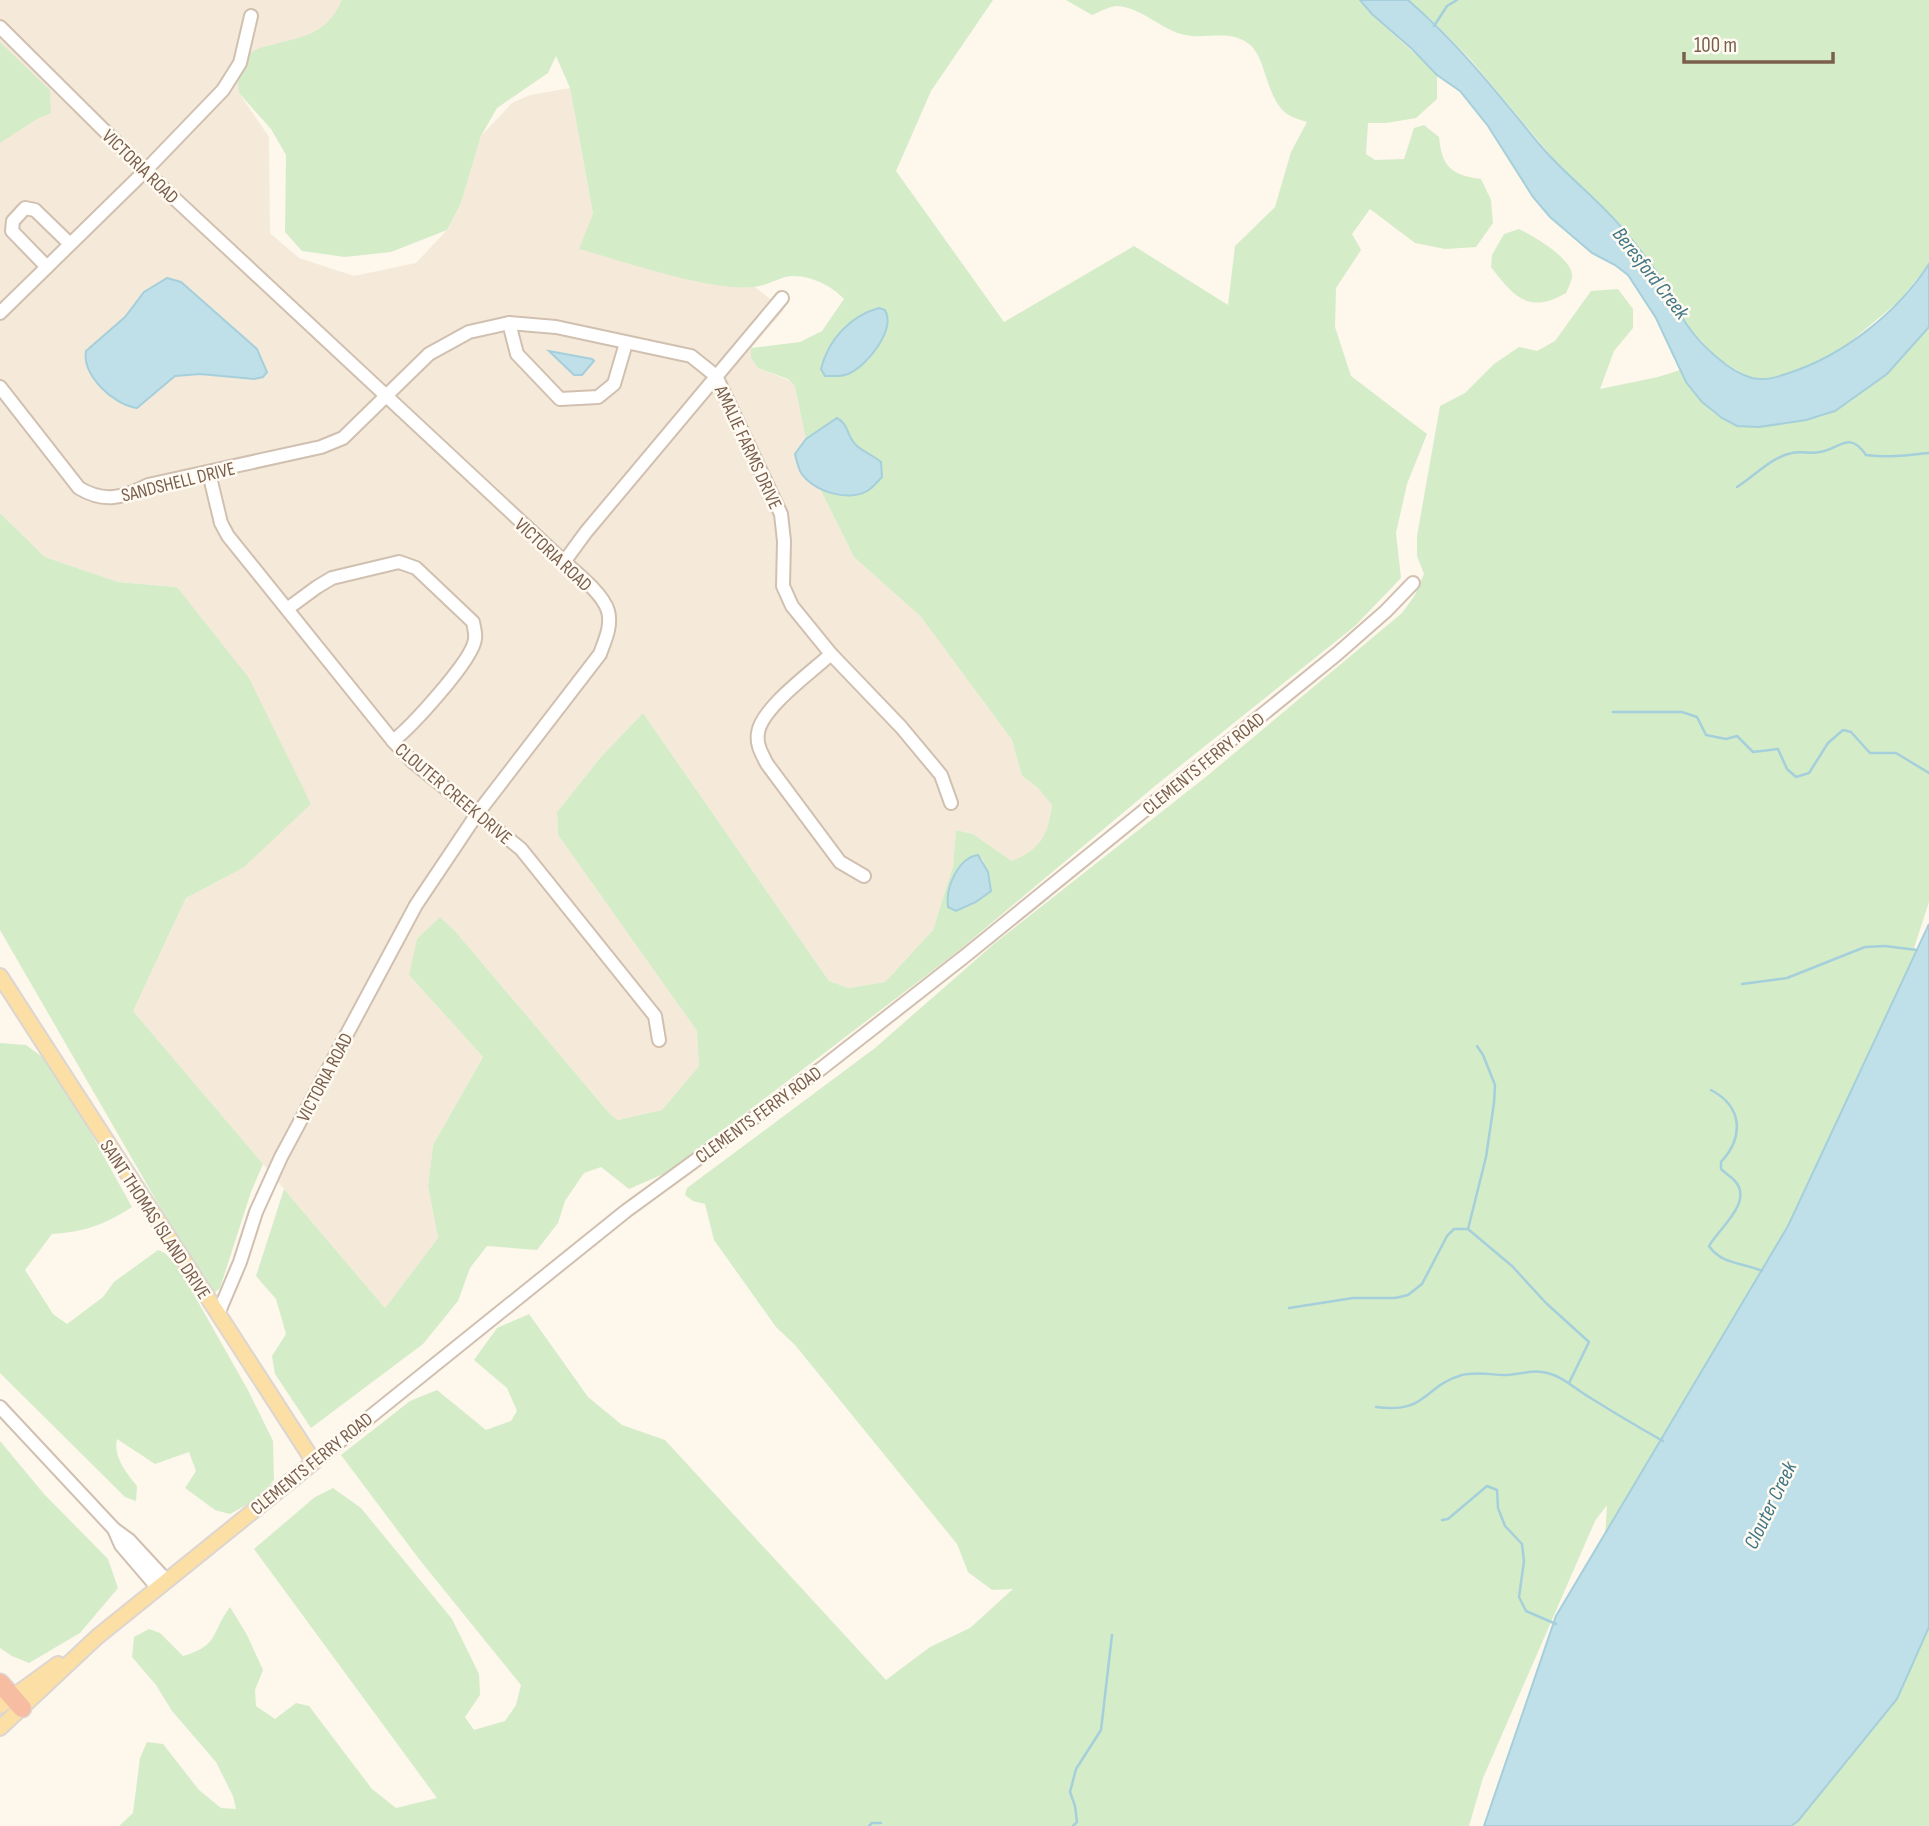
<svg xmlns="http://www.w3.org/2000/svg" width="1929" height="1826" font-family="'Sofia Sans Condensed',sans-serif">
<rect width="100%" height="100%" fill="#fdf7ec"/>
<path fill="#f5eada" d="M 0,0 L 407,0 L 239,93 L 269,137 L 270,233 L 299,258 L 354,276 L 416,263 L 447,230 L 461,203 L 481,136 L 512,103 L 530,95 L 570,88 L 593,215 L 706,283 L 755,287 L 784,310 L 751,348 L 751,358 L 758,368 L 788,380 L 795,386 L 804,431 L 822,493 L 854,557 L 921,617 L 1012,740 L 1022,776 L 1038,788 L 1052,804 L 1049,829 L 1032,853 L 1012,861 L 973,834 L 956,830 L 953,866 L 933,930 L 885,982 L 849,988 L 829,981 L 643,713 L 600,758 L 557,812 L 558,835 L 697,1031 L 699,1066 L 662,1110 L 618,1120 L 610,1114 L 455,931 L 440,917 L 409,975 L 483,1057 L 433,1145 L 428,1186 L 438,1238 L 385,1308 L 133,1011 L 186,898 L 243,868 L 178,587 L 118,582 L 45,557 L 0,513 Z"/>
<g fill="#d5ecc9" fill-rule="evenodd">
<path d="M 342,0 L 993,0 L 931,91 L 896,171 L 1004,322 L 1134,246 L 1228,305 L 1235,246 L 1275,207 L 1291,152 L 1307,122 C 1301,120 1293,118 1287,114 C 1265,97 1267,58 1249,44 C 1228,28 1204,41 1181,34 C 1160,28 1140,7 1117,6 C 1110,6 1099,12 1092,15 L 1066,0 L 1360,0 C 1383,28 1412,49 1437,75 L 1437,99 L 1416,118 L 1386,123 L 1368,123 L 1366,154 L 1375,160 L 1404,159 L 1414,128 L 1424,125 L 1439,137 C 1442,167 1451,175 1481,179 L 1491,200 L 1493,223 L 1476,247 L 1445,249 L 1415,243 L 1370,209 L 1352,234 L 1361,250 L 1336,288 L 1335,327 L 1351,376 L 1427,434 L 1407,484 L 1396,533 L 1401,578 L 1355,626 L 1155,786 L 957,952 L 668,1172 L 629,1189 L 601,1167 L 584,1173 L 565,1201 L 558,1223 L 537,1250 L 487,1246 L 470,1268 L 458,1301 L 423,1344 L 311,1428 L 275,1374 L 272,1356 L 286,1334 L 276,1299 L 256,1276 L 284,1189 L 385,1308 L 438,1238 L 428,1186 L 433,1145 L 483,1057 L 409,975 L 417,939 L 440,917 L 455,931 L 610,1114 L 618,1120 L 662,1110 L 699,1066 L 697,1031 L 558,835 L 557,812 L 600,758 L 643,713 L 829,981 L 849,988 L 885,982 L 933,930 L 953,866 L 956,830 L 973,834 L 1012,861 C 1041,849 1048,835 1052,805 L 1038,788 L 1022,776 L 1012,740 L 921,617 L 854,557 L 822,493 L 804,431 L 795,386 L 788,379 L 758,368 L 751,358 L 751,348 L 800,342 L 822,331 L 844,299 C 832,285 804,272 785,277 C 775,280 765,286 754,287 C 706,291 627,262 579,249 L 593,214 L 570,88 L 556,56 L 548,73 L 497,108 L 481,136 L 461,203 L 447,230 L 391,252 L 345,257 L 302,251 L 285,232 L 286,155 L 271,129 L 239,93 L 236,63 C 244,58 252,51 260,48 C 296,37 325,39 342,0 ZM 982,858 L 988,872 L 956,910 Z"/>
<path d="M 1408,0 L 1929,0 L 1929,264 L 1899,301 L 1843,348 L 1813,365 L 1778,377 L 1757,379 L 1749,378 L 1716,357 L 1688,326 L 1670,292 L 1621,227 L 1557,163 L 1471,60 L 1435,23 Z"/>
<path d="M 0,42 L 50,90 L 51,113 L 37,119 L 0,143 Z"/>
<path d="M 1519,229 C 1533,236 1574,259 1572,277 C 1571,282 1568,289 1566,293 C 1529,315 1513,296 1491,267 L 1492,255 L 1504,234 Z"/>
<path d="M 1618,289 L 1633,309 L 1633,328 L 1614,351 L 1600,389 L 1658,377 L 1680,370 C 1691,392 1712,418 1737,425 C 1754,430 1773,425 1790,422 C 1805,420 1824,418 1837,410 C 1874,387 1901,359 1929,327 L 1929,902 L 1914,948 L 1929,956 L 1929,1049 L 1605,1537 L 1607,1505 L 1595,1521 L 1483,1778 L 1469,1826 L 119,1826 L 133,1813 L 140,1758 L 147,1742 L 163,1744 L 199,1790 L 221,1808 L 236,1809 L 233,1796 L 216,1762 L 172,1711 L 156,1685 L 132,1657 L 134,1637 L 149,1629 L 160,1633 L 183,1656 C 220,1645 210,1634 230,1607 L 247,1635 L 263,1670 L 255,1690 L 256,1706 L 275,1719 L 296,1703 L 309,1706 L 372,1789 L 396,1808 L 437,1798 L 254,1549 L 315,1497 L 333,1488 L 361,1508 L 452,1619 L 479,1674 L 480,1695 L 465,1717 L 474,1730 L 505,1721 L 516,1705 L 521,1685 L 419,1559 L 341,1455 L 410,1401 L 437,1390 L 486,1430 L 511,1421 L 517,1411 L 507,1388 L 474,1360 L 497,1328 L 529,1314 L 588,1397 L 622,1425 L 665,1440 L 886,1680 L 930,1647 L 970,1628 L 1013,1589 L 992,1590 L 968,1572 L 957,1544 L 795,1345 L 776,1327 L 714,1240 L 705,1204 L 693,1201 L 685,1195 L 687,1188 L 875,1048 L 995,943 L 1207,776 L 1402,613 L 1415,595 L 1424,574 L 1417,556 L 1417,536 L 1440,406 L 1465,393 L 1494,364 L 1519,347 L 1537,351 L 1555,341 L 1591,291 Z"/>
<path d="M 0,513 L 45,557 L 118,582 L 177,587 L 249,678 L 311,804 L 243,868 L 186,898 L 133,1011 L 263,1164 L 251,1192 L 220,1288 L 214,1293 L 201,1278 L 0,930 Z"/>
<path d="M 0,1043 L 26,1045 L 53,1065 L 132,1207 C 104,1225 84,1232 52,1234 L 25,1270 L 53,1314 L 67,1324 L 103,1297 L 114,1282 L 158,1250 L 165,1253 L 180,1270 L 249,1392 L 273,1441 L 274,1480 L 259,1498 L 230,1514 L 215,1510 L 185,1488 L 196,1471 L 189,1452 L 155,1464 L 117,1439 C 113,1457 126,1472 137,1486 L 136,1501 L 125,1497 L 0,1373 Z"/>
<path d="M 0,1441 L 44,1494 L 108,1559 L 118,1588 L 80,1633 L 29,1663 L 12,1656 L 0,1648 Z"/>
<path d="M 1929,1627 L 1929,1826 L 1791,1826 L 1798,1821 L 1897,1699 Z"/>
</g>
<g fill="#bfe0e8" stroke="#a5cfda" stroke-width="2">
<path d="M 1360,0 L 1408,0 C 1458,43 1498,94 1540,145 C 1565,175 1597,198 1622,228 C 1639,248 1656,270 1670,292 C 1676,303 1680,315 1687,325 C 1701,345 1729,372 1752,378 C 1763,381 1778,377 1789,373 C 1844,355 1897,313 1929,264 L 1929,327 L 1887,374 L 1835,411 L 1806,420 L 1759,427 L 1737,426 L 1722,418 L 1702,402 L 1686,382 L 1656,318 L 1628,275 L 1615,265 L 1592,253 L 1550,217 L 1533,197 L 1488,126 L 1460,91 L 1437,75 L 1412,49 L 1372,14 Z"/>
<path d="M 167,278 L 181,282 L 257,349 L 267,372 L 263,377 L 254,379 L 200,374 L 175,376 L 137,408 C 114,405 82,376 86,351 L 125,317 L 144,292 Z"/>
<path d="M 879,308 L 885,310 C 896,330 867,366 848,374 C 840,377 834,376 825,376 L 821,369 C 828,340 850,316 879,308 Z"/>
<path d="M 549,351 L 592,359 L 594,361 L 582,375 L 574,375 Z"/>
<path d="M 837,418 C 849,424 847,438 857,446 C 864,452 874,456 881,462 L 882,477 C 878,481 874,486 870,489 C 850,504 811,491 800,471 C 798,466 796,459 795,454 L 806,439 Z"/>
<path d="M 978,855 L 988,872 L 991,891 L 976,902 L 956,911 L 948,907 C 945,888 958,858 978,855 Z"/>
<path d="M 1929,924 L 1929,1627 L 1897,1699 L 1798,1821 L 1791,1826 L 1484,1826 L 1556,1616 L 1788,1226 Z"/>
</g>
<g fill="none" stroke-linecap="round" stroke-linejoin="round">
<g stroke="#a5cfda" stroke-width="2.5">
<path d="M 1434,26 L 1447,6 L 1457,0"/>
<path d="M 1737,487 C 1755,476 1771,457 1792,453 C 1801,451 1811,454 1820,452 C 1840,449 1849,430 1866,455 C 1891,458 1905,455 1929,453"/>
<path d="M 1613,712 L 1682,712 L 1697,717 L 1706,735 L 1726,739 L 1737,736 L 1753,752 L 1778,749 L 1787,769 L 1796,777 L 1809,773 L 1828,743 L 1843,730 L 1851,732 L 1870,753 L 1896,753 L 1929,773"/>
<path d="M 1742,984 L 1787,978 L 1865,947 L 1885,946 L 1917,950"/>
<path d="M 1711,1090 C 1743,1107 1744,1137 1721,1162 L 1721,1169 C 1725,1173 1730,1176 1734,1180 C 1755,1201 1719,1228 1709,1246 C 1722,1265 1742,1262 1762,1271"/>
<path d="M 1468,1229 L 1486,1157 L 1494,1103 L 1495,1085 L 1483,1055 L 1477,1046"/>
<path d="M 1289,1308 L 1353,1298 L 1395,1298 L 1408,1295 L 1422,1284 L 1447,1236 L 1454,1229 L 1468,1229 L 1512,1266 L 1546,1303 L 1589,1342 L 1569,1383"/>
<path d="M 1376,1407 C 1428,1414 1423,1386 1462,1375 C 1477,1371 1491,1375 1505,1375 C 1518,1375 1529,1370 1542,1372 C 1560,1374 1574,1388 1589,1397 C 1613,1412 1638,1427 1663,1441"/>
<path d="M 1442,1520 L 1448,1519 L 1487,1486 L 1497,1490 L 1498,1508 L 1505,1526 L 1522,1544 L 1524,1561 L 1519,1597 L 1526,1611 L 1556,1624"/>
<path d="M 869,1826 L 872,1823 L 881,1823"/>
<path d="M 1073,1826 L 1077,1822 L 1075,1806 L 1070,1792 L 1076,1769 L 1101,1730 L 1112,1635"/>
</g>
<g stroke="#d1c0b0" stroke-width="16">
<g id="minor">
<path d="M 0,27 L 145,171 L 559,557 C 573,570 603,593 608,611 C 612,626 605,640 600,654 L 477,814 L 416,905 L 281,1157 L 256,1212 L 240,1262 L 218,1314"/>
<path d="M 47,267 L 12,231 L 13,221 L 25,208 L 35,210 L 70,244"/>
<path d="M 0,313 L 145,171 L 223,90 L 240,63 L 251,16"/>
<path d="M 509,323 L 517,354 L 560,399 L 598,397 L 614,384 L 626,343"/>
<path d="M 0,387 L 79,488 C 104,503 123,498 148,485 L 321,447 L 343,438 L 429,354 L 469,332 L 509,323 L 556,327 L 691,356 L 716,376 L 781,514 L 784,541 L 783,586 L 792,606 L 831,654 L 901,727 L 941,775 L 951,803"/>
<path d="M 209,473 L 221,523 L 228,536 L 393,741 L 413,762 L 521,849 L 655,1016 L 659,1040"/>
<path d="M 564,562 L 586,532 L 782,298"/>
<path d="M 287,609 L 317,587 L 332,578 L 399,562 L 416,568 L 473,622 C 474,628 476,634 475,639 C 473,660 411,727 393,741"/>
<path d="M 831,654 C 813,671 761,708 758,733 C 756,745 762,754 767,764 L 840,862 L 864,876"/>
<path d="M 0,1407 L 114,1529 L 129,1540 L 166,1580"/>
<path d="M 314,1462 L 626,1211 L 822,1068 L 965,956 L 1337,654 L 1386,611 L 1413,583"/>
<path d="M 114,1529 L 121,1545 L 157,1587"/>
</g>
</g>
<g stroke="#dcd5d1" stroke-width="18">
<g id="major">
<path d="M 0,976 L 314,1462 L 97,1637 L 0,1728"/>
<path d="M 0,1706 L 58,1664"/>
</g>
</g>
<g stroke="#dcd5d1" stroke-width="21">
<path id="highway" d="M 0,1683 L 22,1708"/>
</g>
<use href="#minor" stroke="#fff" stroke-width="12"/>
<use href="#major" stroke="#fbdfa5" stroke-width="14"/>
<use href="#highway" stroke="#f7bda3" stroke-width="18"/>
</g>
<g text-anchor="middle" stroke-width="5" stroke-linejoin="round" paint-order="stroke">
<g font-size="19" fill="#7a5f4d" stroke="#fffbf3">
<text transform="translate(141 166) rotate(44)" y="7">VICTORIA ROAD</text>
<text transform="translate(749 447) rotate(65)" y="7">AMALIE FARMS DRIVE</text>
<text transform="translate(178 481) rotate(-14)" y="7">SANDSHELL DRIVE</text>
<text transform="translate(554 554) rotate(43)" y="7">VICTORIA ROAD</text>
<text transform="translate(1203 763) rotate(-39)" y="7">CLEMENTS FERRY ROAD</text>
<text transform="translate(454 793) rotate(40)" y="7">CLOUTER CREEK DRIVE</text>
<text transform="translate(324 1077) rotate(-62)" y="7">VICTORIA ROAD</text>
<text transform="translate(758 1114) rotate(-36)" y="7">CLEMENTS FERRY ROAD</text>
<text transform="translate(156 1219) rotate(57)" y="7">SAINT THOMAS ISLAND DRIVE</text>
<text transform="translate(311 1463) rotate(-39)" y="7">CLEMENTS FERRY ROAD</text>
</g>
<g font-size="21" font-style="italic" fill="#437786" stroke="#fffbf3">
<text transform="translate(1651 273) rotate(52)" y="7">Beresford Creek</text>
<text transform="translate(1770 1505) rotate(-64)" y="7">Clouter Creek</text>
</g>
</g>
<path d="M1684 52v10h149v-10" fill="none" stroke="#7a5f4d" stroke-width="3.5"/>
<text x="1694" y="52" font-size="21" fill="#7a5f4d" stroke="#fffbf3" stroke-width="5" paint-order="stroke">100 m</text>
</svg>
